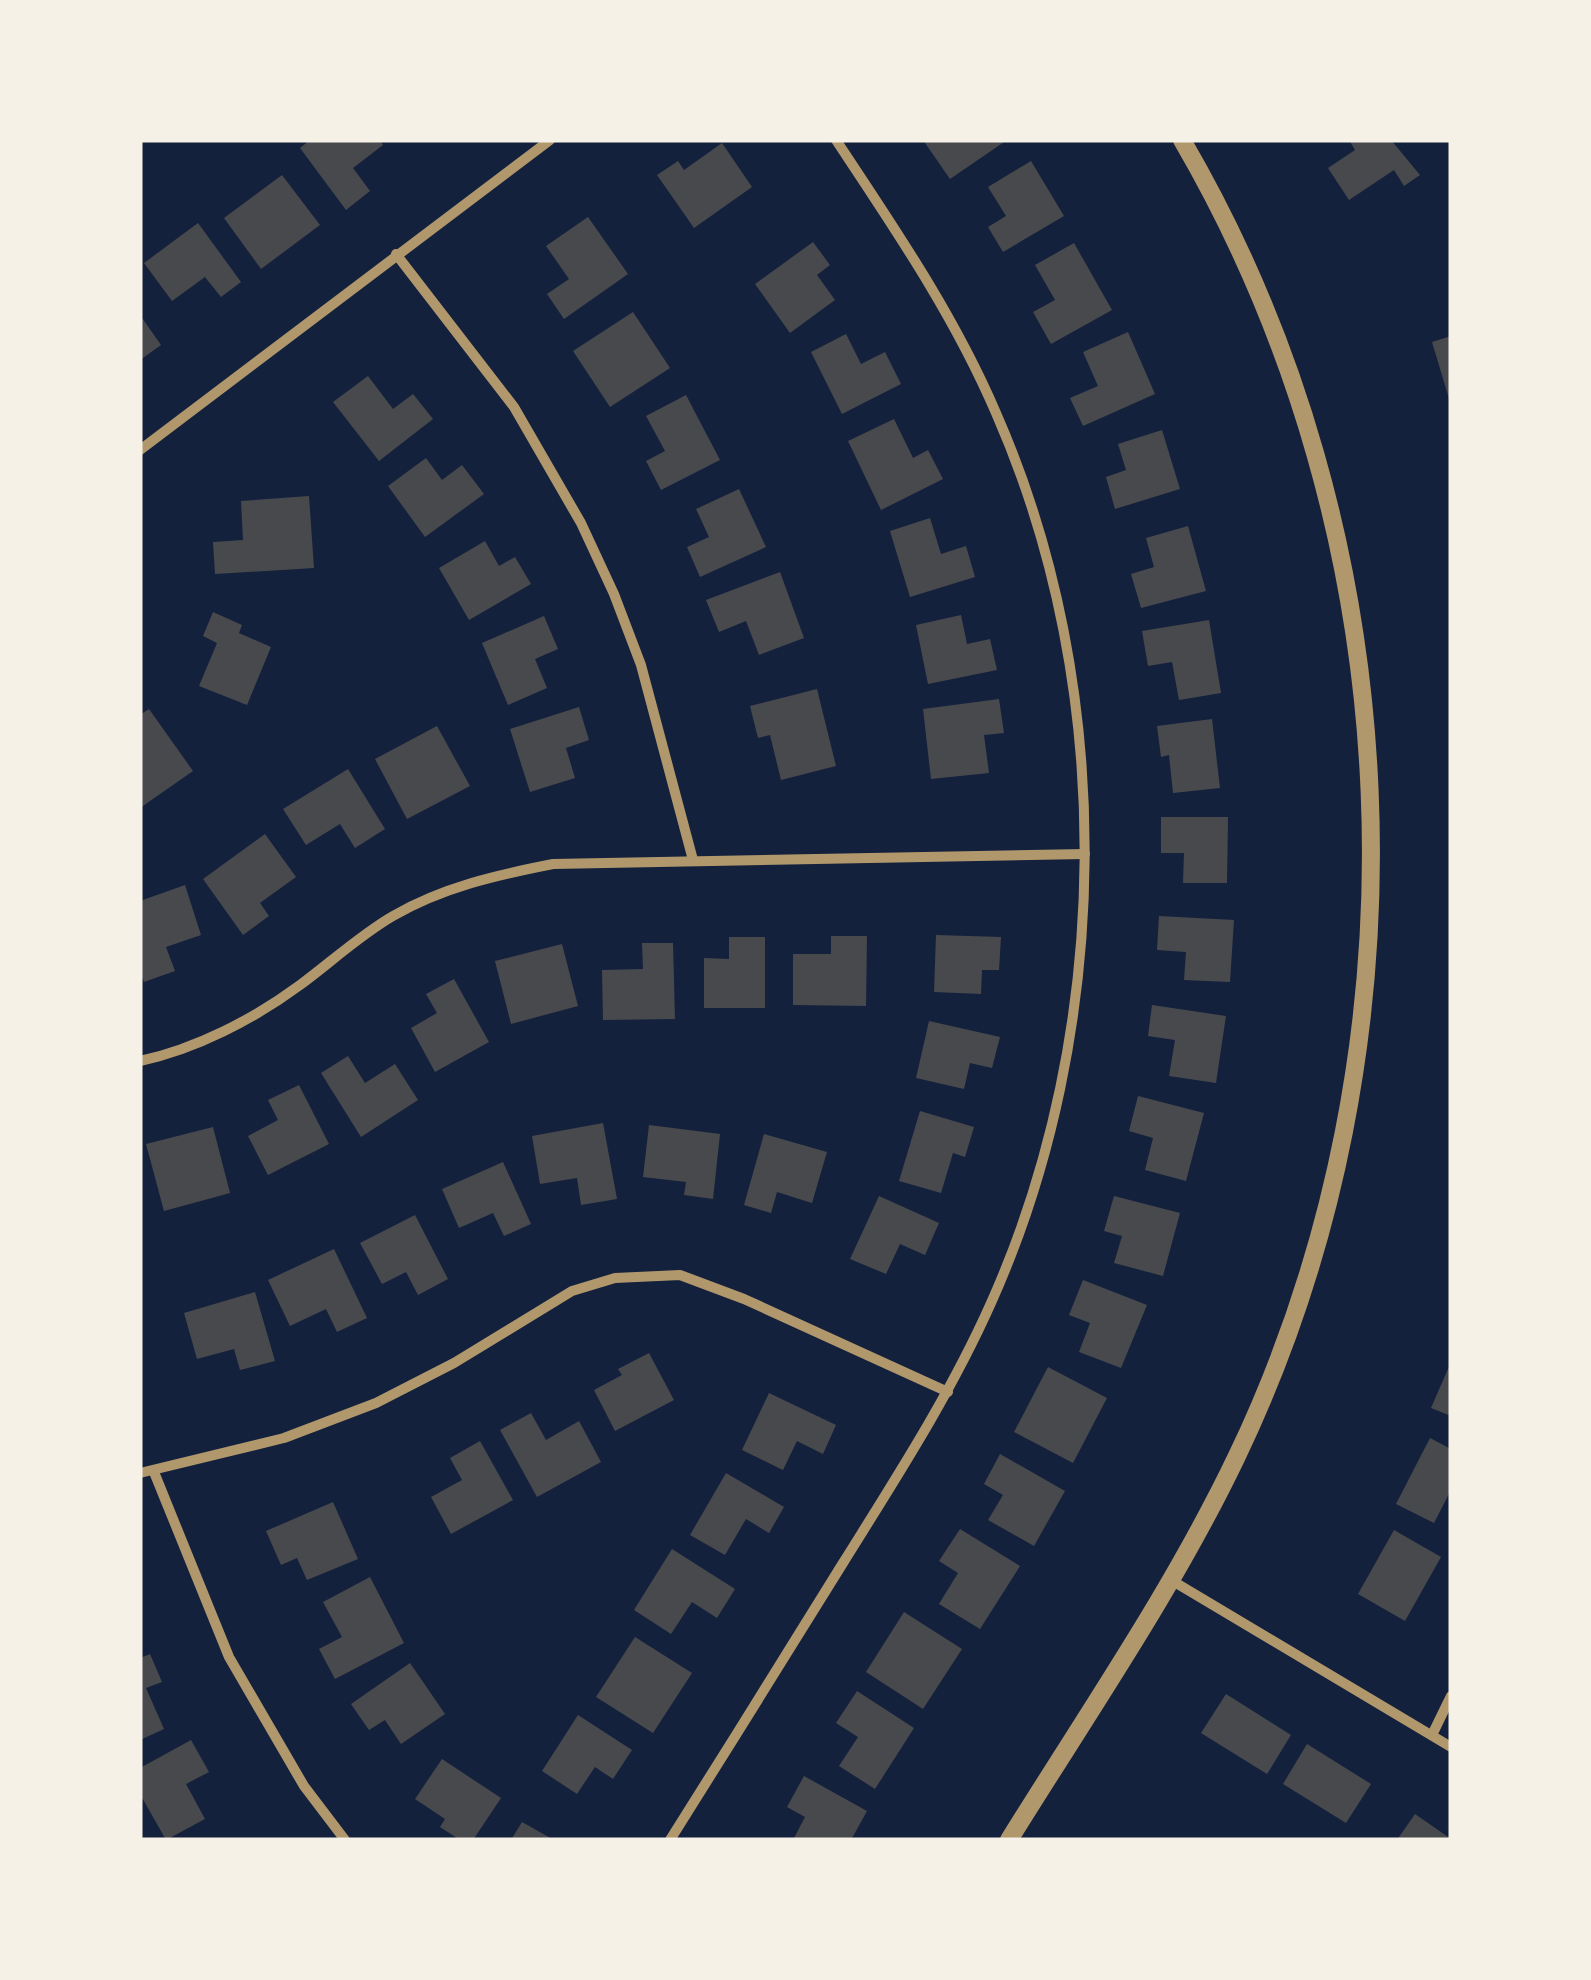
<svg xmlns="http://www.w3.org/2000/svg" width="1591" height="1980" font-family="Quicksand,sans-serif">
<rect width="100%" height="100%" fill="#14213d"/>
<g fill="#48494c">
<path d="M 310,140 L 380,140 L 383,145 L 353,168 L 370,191 L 346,210 L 300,148 Z"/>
<path d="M 923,140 L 1007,140 L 950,179 Z"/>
<path d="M 1349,140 L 1391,140 L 1420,175 L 1404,186 L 1394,170 L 1349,200 L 1328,168 L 1355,150 Z"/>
<path d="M 722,143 L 752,187 L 694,228 L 657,175 L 678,161 L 684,170 Z"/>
<path d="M 1031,161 L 1064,216 L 1003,252 L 988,227 L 1006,216 L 988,187 Z"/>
<path d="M 282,175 L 320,225 L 261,269 L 224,218 Z"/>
<path d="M 588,217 L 628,274 L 564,319 L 547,294 L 569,279 L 546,246 Z"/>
<path d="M 198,223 L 241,282 L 221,297 L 205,277 L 172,301 L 144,263 Z"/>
<path d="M 813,242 L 830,265 L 817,275 L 835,300 L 790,333 L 755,284 Z"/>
<path d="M 1074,243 L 1112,310 L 1051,344 L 1033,312 L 1055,300 L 1035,265 Z"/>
<path d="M 633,312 L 670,368 L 610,407 L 573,351 Z"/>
<path d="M 140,315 L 161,345 L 140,360 Z"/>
<path d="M 1128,332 L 1155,394 L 1083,426 L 1070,398 L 1098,386 L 1083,352 Z"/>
<path d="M 846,334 L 861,364 L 885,352 L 901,384 L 842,414 L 811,352 Z"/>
<path d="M 1451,336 L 1451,401 L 1450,402 L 1432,342 Z"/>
<path d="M 368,376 L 393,409 L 413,394 L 433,419 L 379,461 L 333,402 Z"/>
<path d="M 686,395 L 720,460 L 661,490 L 646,461 L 665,451 L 646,416 Z"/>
<path d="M 894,419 L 913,458 L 928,450 L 943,479 L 881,510 L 848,441 Z"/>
<path d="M 1162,430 L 1180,489 L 1115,509 L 1106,477 L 1126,470 L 1118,444 Z"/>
<path d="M 426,458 L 442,480 L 462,465 L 484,494 L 425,537 L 388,486 Z"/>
<path d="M 739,489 L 766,547 L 700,577 L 687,547 L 709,537 L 696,509 Z"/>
<path d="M 309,496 L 314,568 L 215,574 L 213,542 L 243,540 L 241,501 Z"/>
<path d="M 930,518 L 941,554 L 966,546 L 975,577 L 910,597 L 890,531 Z"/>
<path d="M 1188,526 L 1206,591 L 1141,608 L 1131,574 L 1154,567 L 1146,538 Z"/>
<path d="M 485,541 L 499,566 L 515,557 L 531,584 L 469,620 L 439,568 Z"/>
<path d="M 780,572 L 804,638 L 759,655 L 746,621 L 719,632 L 706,600 Z"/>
<path d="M 213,612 L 242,625 L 239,633 L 271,647 L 247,705 L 199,686 L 217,643 L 203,636 Z"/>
<path d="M 961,615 L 967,644 L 990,639 L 997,670 L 928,684 L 916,625 Z"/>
<path d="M 544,616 L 558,649 L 535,659 L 547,688 L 508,705 L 482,643 Z"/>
<path d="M 1209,620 L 1221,693 L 1179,700 L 1172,662 L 1148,666 L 1142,631 Z"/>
<path d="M 817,689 L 836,766 L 781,780 L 770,735 L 758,738 L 750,706 Z"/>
<path d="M 999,699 L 1004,733 L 984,735 L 989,773 L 931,779 L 923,709 Z"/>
<path d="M 579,707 L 589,740 L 566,748 L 575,778 L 530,792 L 510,729 Z"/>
<path d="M 149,709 L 193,771 L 140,808 L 140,715 Z"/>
<path d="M 1212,719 L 1220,788 L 1173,793 L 1169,755 L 1161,757 L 1157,726 Z"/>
<path d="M 437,726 L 470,786 L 407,819 L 375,759 Z"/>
<path d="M 348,769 L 385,829 L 355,848 L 340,824 L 306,845 L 283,809 Z"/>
<path d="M 1161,817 L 1228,817 L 1227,883 L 1183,883 L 1184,853 L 1161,853 Z"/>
<path d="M 265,834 L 296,877 L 260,903 L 269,916 L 243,935 L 203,879 Z"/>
<path d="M 185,885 L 201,935 L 166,947 L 175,971 L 144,982 L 140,972 L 140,901 Z"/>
<path d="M 1159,916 L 1234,920 L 1230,982 L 1184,980 L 1186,952 L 1157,950 Z"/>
<path d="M 936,935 L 1001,937 L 999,970 L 982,970 L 981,994 L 934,992 Z"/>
<path d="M 831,936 L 867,936 L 866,1006 L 793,1005 L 793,954 L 831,954 Z"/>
<path d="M 729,937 L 765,937 L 765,1008 L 704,1008 L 704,958 L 729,959 Z"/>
<path d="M 642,943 L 673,943 L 675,1019 L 603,1020 L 602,970 L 643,969 Z"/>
<path d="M 562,944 L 578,1006 L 511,1024 L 495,961 Z"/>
<path d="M 454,979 L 489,1042 L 435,1072 L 411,1028 L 437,1013 L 426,994 Z"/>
<path d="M 1152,1005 L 1226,1016 L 1216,1083 L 1169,1076 L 1175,1040 L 1148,1036 Z"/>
<path d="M 929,1021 L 1000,1037 L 992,1068 L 970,1063 L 964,1089 L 916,1078 Z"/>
<path d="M 348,1056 L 365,1083 L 395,1064 L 418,1100 L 361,1137 L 321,1073 Z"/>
<path d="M 299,1085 L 329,1144 L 268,1175 L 248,1136 L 278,1120 L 268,1100 Z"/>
<path d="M 1138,1096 L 1204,1113 L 1186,1181 L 1145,1170 L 1153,1138 L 1129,1131 Z"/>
<path d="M 920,1111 L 974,1127 L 965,1157 L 953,1153 L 941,1193 L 899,1181 Z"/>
<path d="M 603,1123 L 617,1199 L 581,1205 L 577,1178 L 540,1184 L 532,1136 Z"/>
<path d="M 649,1125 L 720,1134 L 713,1199 L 684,1195 L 686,1182 L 643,1177 Z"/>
<path d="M 213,1127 L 230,1193 L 164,1211 L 146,1144 Z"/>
<path d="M 764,1134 L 827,1152 L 812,1203 L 777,1192 L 771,1213 L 744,1205 Z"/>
<path d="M 503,1162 L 531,1224 L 504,1236 L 493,1213 L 459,1228 L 442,1189 Z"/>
<path d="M 879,1196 L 939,1223 L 925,1255 L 900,1244 L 886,1274 L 850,1259 Z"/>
<path d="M 1114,1196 L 1180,1213 L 1163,1276 L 1114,1263 L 1122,1236 L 1104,1231 Z"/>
<path d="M 415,1215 L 448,1279 L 418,1295 L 406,1272 L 382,1284 L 360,1243 Z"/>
<path d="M 334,1249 L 367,1318 L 337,1332 L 326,1309 L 290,1326 L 268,1280 Z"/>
<path d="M 1083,1280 L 1147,1305 L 1121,1368 L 1079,1352 L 1090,1323 L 1069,1315 Z"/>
<path d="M 255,1292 L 275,1361 L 240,1370 L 234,1349 L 197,1359 L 184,1313 Z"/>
<path d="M 649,1353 L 674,1400 L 615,1431 L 594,1390 L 622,1375 L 618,1369 Z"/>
<path d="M 1451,1362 L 1451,1416 L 1431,1408 Z"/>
<path d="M 1048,1367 L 1107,1398 L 1073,1463 L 1014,1432 Z"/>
<path d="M 769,1393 L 836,1425 L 823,1454 L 797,1441 L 783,1470 L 742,1450 Z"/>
<path d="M 531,1413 L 546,1440 L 579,1421 L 601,1462 L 537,1497 L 500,1430 Z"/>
<path d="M 1430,1438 L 1451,1449 L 1451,1490 L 1434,1523 L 1396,1504 Z"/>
<path d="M 480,1441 L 513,1500 L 451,1534 L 431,1497 L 462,1480 L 450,1458 Z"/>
<path d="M 1000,1454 L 1065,1491 L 1034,1546 L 988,1520 L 1003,1495 L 984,1484 Z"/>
<path d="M 726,1473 L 784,1507 L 769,1533 L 746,1519 L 725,1555 L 690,1535 Z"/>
<path d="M 333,1502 L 358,1559 L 307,1580 L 297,1558 L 281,1565 L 266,1531 Z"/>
<path d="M 960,1529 L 1020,1566 L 980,1629 L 939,1604 L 958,1573 L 939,1561 Z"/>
<path d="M 1394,1530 L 1441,1557 L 1405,1621 L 1358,1594 Z"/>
<path d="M 672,1549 L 735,1589 L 717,1618 L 692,1602 L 671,1634 L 634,1610 Z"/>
<path d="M 370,1577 L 404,1643 L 335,1679 L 319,1649 L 342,1637 L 323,1602 Z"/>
<path d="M 904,1612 L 962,1649 L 923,1709 L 866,1672 Z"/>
<path d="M 635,1637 L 692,1673 L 653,1733 L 596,1697 Z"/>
<path d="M 150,1654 L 162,1682 L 146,1688 L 164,1729 L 140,1740 L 140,1658 Z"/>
<path d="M 410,1663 L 445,1714 L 401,1744 L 385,1720 L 369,1730 L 351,1704 Z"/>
<path d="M 857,1691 L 914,1728 L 875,1789 L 839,1766 L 858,1737 L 836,1723 Z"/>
<path d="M 1226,1694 L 1291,1735 L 1267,1774 L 1201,1733 Z"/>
<path d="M 578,1715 L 632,1750 L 613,1779 L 595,1767 L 577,1794 L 542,1771 Z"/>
<path d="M 191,1740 L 209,1772 L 186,1784 L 205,1819 L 166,1840 L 140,1794 L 140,1768 Z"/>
<path d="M 1307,1744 L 1371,1784 L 1346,1823 L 1283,1784 Z"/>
<path d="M 442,1759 L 501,1798 L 473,1840 L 460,1840 L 440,1827 L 445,1819 L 415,1799 Z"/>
<path d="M 804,1776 L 867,1811 L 851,1840 L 793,1840 L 805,1817 L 787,1807 Z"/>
<path d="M 1415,1814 L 1451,1839 L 1451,1840 L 1397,1840 Z"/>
<path d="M 522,1822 L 554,1840 L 511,1840 Z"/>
</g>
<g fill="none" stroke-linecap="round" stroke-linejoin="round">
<g stroke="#b1986c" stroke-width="10">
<path d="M 396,254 L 514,407 L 581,523 L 614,594 L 641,665 L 693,860"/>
<path d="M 140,450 L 550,140"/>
<path d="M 140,1061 C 196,1049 254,1019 300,985 C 330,963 360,935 393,916 C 443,887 497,875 553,864 L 1085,854"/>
<path d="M 154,1472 L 229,1657 L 304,1786 L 345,1840"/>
<path d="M 140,1473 L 284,1438 L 376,1403 L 454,1363 L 572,1291 L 615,1278 L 680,1275 L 744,1299 L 948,1392"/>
<path d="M 1171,1580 L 1451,1747"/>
<path d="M 1432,1735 L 1451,1696"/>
<path d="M 670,1840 C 728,1748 786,1655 843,1563 C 896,1478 950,1395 991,1303 C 1113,1031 1117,688 996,413 C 954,315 895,229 836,140"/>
</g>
<path stroke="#b1986c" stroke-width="18" d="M 1009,1840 C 1087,1714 1173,1590 1237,1456 C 1434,1044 1412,534 1182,140"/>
</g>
<rect width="1591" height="1980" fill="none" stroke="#f6f1e7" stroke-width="285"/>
</svg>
